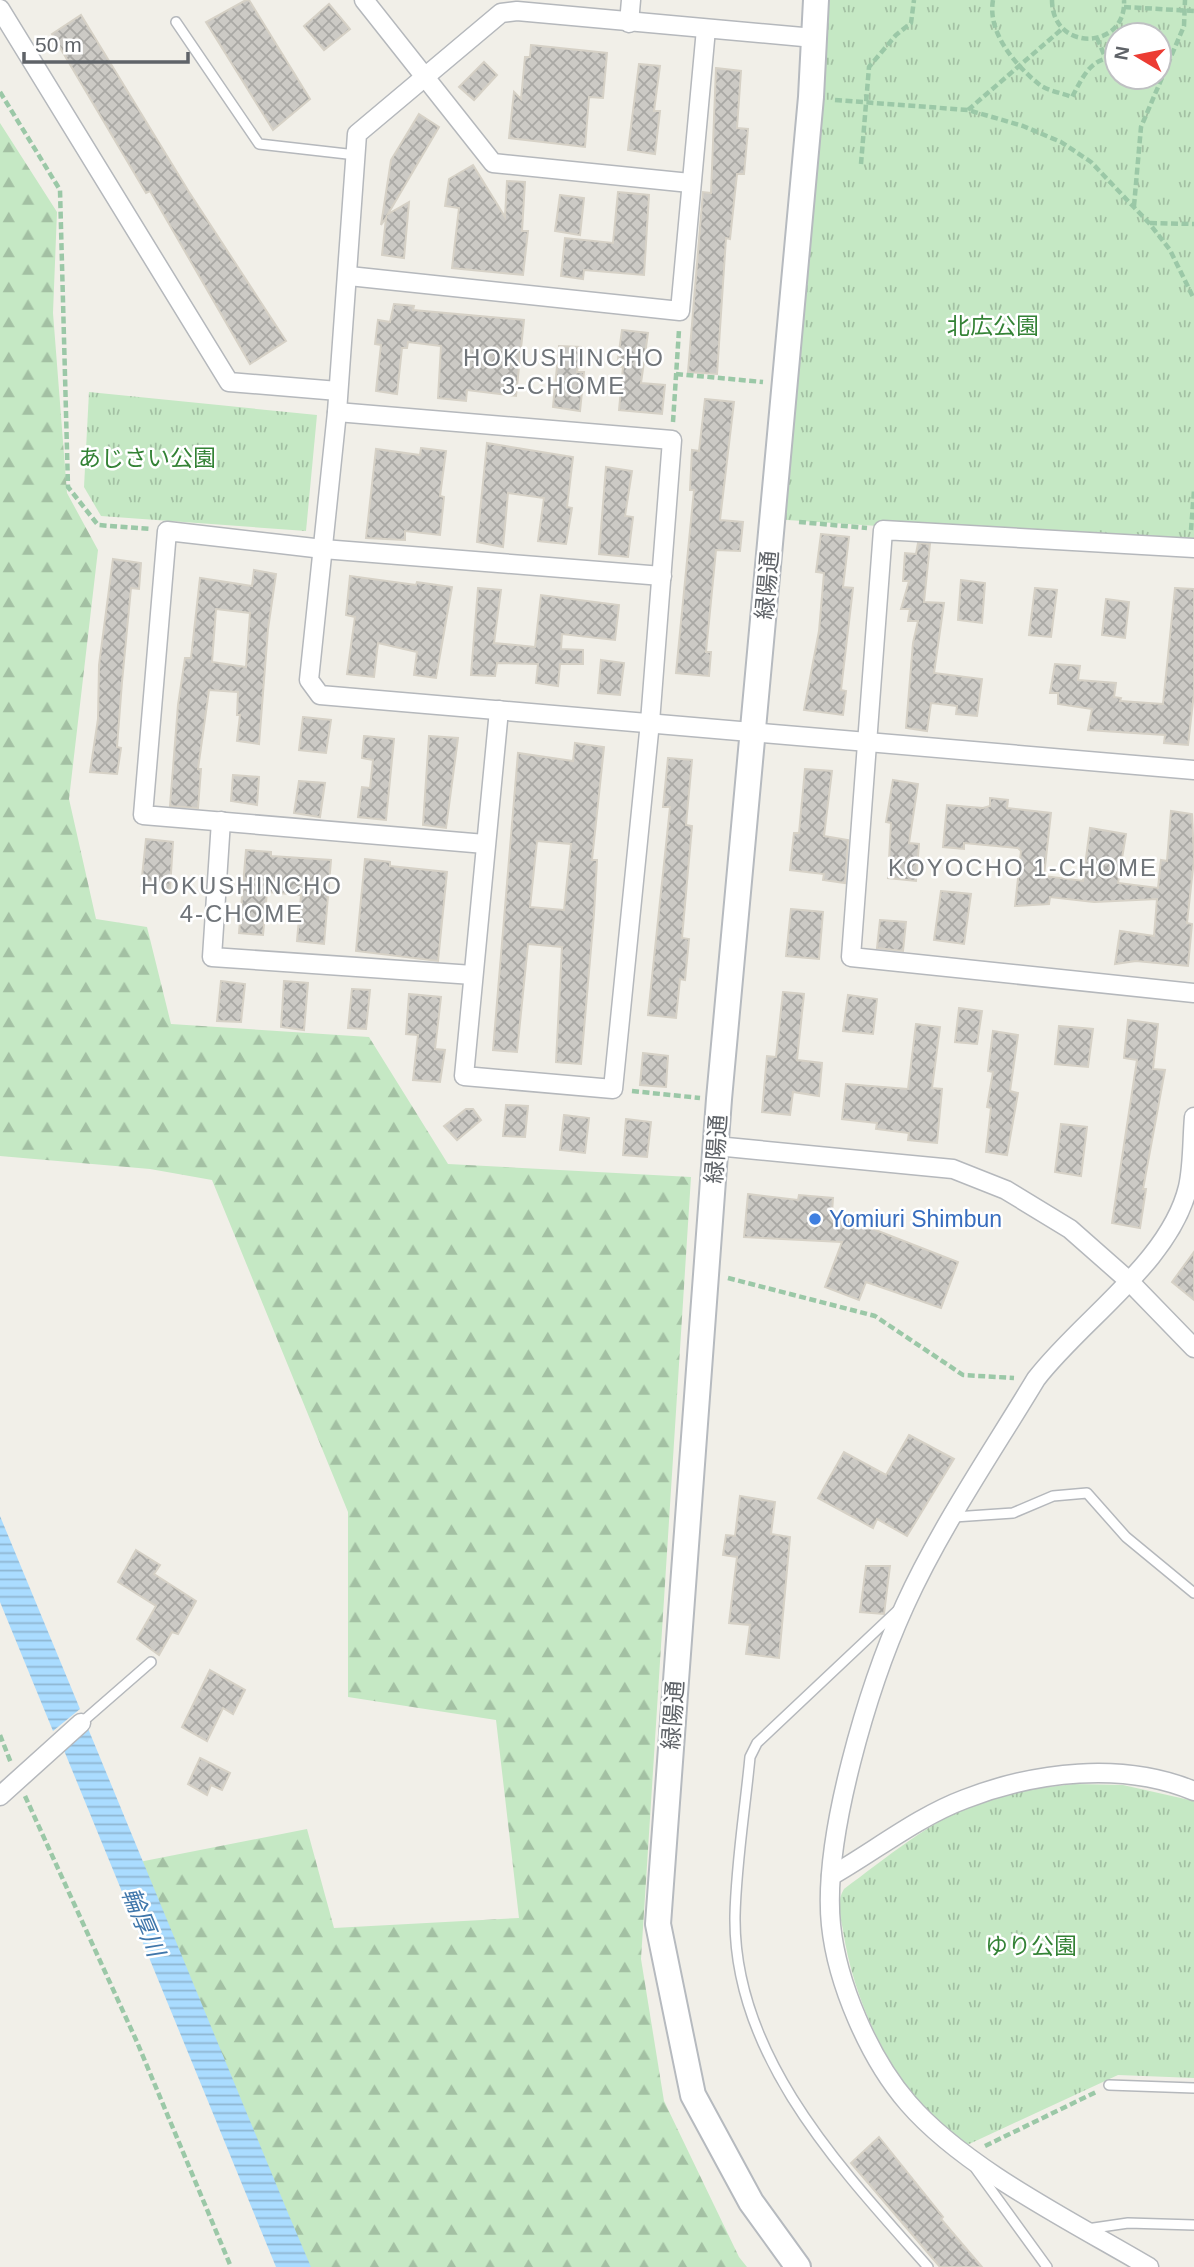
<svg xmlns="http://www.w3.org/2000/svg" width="1194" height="2267" font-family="Arial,'Noto Sans JP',sans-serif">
<defs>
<pattern id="forest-firs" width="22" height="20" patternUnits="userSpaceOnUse" patternTransform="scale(1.75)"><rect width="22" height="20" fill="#c5e8c4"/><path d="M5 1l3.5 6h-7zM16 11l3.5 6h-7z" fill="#a3c0a3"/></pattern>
<pattern id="park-tufts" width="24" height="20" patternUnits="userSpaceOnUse" patternTransform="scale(1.75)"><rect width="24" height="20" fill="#c5e8c4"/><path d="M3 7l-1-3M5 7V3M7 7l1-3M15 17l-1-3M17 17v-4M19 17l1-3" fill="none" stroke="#a3c0a3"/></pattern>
<pattern id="water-rules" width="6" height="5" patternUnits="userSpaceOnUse" patternTransform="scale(1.75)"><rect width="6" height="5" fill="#aadcff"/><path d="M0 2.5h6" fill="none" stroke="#8eb6d2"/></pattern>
<pattern id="building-cross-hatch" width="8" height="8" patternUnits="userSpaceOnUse" patternTransform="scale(1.75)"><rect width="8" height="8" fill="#cccac5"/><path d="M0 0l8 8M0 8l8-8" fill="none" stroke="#a9a8a4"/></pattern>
</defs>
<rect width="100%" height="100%" fill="#f1efe8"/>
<path fill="url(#forest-firs)" d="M 0,123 L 57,212 L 53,313 L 67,493 L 98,550 L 69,799 L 96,919 L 147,927 L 171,1024 L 369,1037 L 448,1164 L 691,1177 L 641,1959 L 664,2101 L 739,2257 L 747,2267 L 301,2267 L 134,1863 L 307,1829 L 334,1928 L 519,1918 L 496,1720 L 348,1697 L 348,1512 L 212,1180 L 150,1169 L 0,1156 Z"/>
<g fill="url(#park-tufts)" fill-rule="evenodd">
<path d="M 816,0 L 1194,0 L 1194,547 L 772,519 ZM 1117,35 L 1159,35 L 1159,77 L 1117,77 Z"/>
<path d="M 89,392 L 317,415 L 306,531 L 101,516 L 84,487 Z"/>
<path d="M 1074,1784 L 1123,1785 L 1194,1801 L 1194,2078 L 1118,2075 L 967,2145 C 951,2131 931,2118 918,2102 C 879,2053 852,1991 843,1930 C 840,1915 836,1902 844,1889 C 886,1858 930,1821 979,1802 C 1009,1791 1042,1788 1074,1784 Z"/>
</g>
<g fill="url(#water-rules)">
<path d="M 0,1516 L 80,1709 L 53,1731 L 0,1602 Z"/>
<path d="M 87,1726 L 288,2213 L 311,2267 L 276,2267 L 63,1748 Z"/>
</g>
<g fill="url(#building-cross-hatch)" stroke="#d6d1c6" stroke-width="2" fill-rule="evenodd">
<path d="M 246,0 L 249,0 L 310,99 L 273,130 L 206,22 Z"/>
<path d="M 329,4 L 350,29 L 324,50 L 304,26 Z"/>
<path d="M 81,15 L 189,192 L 286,341 L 250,364 L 150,191 L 146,193 L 52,34 Z"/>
<path d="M 531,45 L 607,53 L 603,98 L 589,97 L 585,147 L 509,138 L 514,92 L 521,99 L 525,57 L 530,57 Z"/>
<path d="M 484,62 L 497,75 L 474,100 L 459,87 Z"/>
<path d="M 639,64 L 660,66 L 654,111 L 660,111 L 655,154 L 628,150 Z"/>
<path d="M 716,68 L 741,71 L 737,128 L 748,129 L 744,174 L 737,174 L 730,239 L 726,238 L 717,374 L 688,372 L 703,192 L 711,193 Z"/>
<path d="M 419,114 L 439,127 L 388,214 L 409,202 L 404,258 L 382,255 L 386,218 L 381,225 L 391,160 Z"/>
<path d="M 473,165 L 505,217 L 507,181 L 525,182 L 522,231 L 528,231 L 523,275 L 452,268 L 459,208 L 445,206 L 449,179 Z"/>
<path d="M 618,192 L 649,195 L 644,275 L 584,270 L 583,279 L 561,276 L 565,238 L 613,243 Z"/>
<path d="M 560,195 L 584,198 L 580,235 L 555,231 Z"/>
<path d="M 394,304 L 414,306 L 413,310 L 524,320 L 516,396 L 467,390 L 466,401 L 438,398 L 441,346 L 408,342 L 407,348 L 402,348 L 397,394 L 376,391 L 381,345 L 375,344 L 378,320 L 390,322 Z"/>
<path d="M 622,330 L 648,333 L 641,383 L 665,385 L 662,414 L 619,410 L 623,367 L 617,366 Z"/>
<path d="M 559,346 L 581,347 L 577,372 L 584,372 L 580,411 L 553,407 Z"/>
<path d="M 705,399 L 734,402 L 720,520 L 743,522 L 740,551 L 716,550 L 706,652 L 711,652 L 709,676 L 676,673 L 694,490 L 690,490 L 692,450 L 699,451 Z"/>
<path d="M 487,443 L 573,457 L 567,507 L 572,508 L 566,544 L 538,541 L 544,498 L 508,493 L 503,547 L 477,542 Z"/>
<path d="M 421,448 L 446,451 L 440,496 L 444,497 L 440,535 L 405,531 L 405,540 L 366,538 L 376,449 L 420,455 Z"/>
<path d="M 606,467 L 632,471 L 625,516 L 633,517 L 628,557 L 599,554 Z"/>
<path d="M 821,534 L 849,537 L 843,587 L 853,588 L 841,690 L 846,691 L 843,715 L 804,710 L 819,631 L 824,573 L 816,572 Z"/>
<path d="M 918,543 L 930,544 L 924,602 L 944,603 L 934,673 L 982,679 L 977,716 L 956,714 L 957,706 L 931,703 L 927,731 L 906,728 L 913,643 L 918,621 L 908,621 L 910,609 L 901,609 L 909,581 L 903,581 L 905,553 L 916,554 Z"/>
<path d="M 113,559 L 141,563 L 139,589 L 131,588 L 122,682 L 117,747 L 121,748 L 117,774 L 90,772 L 98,719 L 99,665 Z"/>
<path d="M 254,570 L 276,574 L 268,629 L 259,744 L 237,741 L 240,715 L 237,715 L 238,692 L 209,690 L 198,769 L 201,769 L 198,808 L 170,806 L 178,705 L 185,658 L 191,658 L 200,578 L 252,586 ZM 216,609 L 250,613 L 246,667 L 212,662 Z"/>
<path d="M 350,576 L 416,585 L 417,582 L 452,587 L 436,678 L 414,675 L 417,652 L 378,643 L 374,677 L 347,674 L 355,617 L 346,615 Z"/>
<path d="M 961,580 L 985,583 L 982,623 L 958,620 Z"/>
<path d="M 478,588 L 501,590 L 494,643 L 535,647 L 541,595 L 619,605 L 615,640 L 562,634 L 561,649 L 583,650 L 583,664 L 560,664 L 558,686 L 536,683 L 538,664 L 497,663 L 495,676 L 471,675 Z"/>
<path d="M 1035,588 L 1057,590 L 1051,637 L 1029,635 Z"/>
<path d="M 1175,588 L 1194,589 L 1194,693 L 1188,745 L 1164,743 L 1165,735 L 1088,730 L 1092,709 L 1058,704 L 1058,693 L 1050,693 L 1055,664 L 1080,666 L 1078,680 L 1116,683 L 1114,697 L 1121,698 L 1120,701 L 1163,704 Z"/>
<path d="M 1106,599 L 1129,602 L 1125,638 L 1102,635 Z"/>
<path d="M 601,660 L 624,663 L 620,695 L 598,693 Z"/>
<path d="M 303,717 L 331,720 L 326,753 L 299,750 Z"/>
<path d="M 364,736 L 394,739 L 386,820 L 358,817 L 362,787 L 370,788 L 373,760 L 362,758 Z"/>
<path d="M 429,736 L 458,738 L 446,828 L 423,825 Z"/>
<path d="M 575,743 L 604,747 L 592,860 L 597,860 L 594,914 L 581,1064 L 556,1062 L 562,947 L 528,944 L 517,1052 L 493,1050 L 518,753 L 573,761 ZM 537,841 L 571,844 L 564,910 L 530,907 Z"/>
<path d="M 668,758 L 692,760 L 686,825 L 692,826 L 682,938 L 689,939 L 685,980 L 680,979 L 676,1018 L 648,1015 L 670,807 L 663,807 Z"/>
<path d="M 805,769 L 832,771 L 824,836 L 848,840 L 845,883 L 823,880 L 824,874 L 790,870 L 794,833 L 799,833 Z"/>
<path d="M 233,775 L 259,777 L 257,805 L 231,801 Z"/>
<path d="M 893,780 L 918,784 L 909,843 L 919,844 L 916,881 L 888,878 L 891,823 L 886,822 Z"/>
<path d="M 299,781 L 325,783 L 320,817 L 294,813 Z"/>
<path d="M 990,798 L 1008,800 L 1007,808 L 1051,813 L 1044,876 L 1083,881 L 1090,828 L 1126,834 L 1118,883 L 1158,888 L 1161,860 L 1167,861 L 1171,811 L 1192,814 L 1194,859 L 1187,923 L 1192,924 L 1188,966 L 1136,961 L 1115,964 L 1120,931 L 1154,936 L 1157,899 L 1094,902 L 1050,897 L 1049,904 L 1015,906 L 1021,851 L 1018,848 L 964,843 L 964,849 L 943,847 L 947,805 L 983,808 L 990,806 Z"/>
<path d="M 146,839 L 173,842 L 170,889 L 141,886 Z"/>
<path d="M 246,850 L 271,852 L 271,856 L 331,860 L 324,944 L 297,941 L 301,895 L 267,892 L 263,935 L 239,933 Z"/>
<path d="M 365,859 L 390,862 L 390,866 L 447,872 L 438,961 L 356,951 Z"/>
<path d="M 941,891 L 971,894 L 964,944 L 934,940 Z"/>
<path d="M 791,909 L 823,912 L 819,959 L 786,956 Z"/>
<path d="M 880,920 L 906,922 L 903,951 L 877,948 Z"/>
<path d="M 221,981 L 245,984 L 241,1022 L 217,1021 Z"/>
<path d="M 284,981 L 308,983 L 304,1030 L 281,1027 Z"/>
<path d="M 352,989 L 370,990 L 366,1029 L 348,1028 Z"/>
<path d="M 783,992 L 804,994 L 797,1060 L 822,1063 L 819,1096 L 793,1092 L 790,1115 L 762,1112 L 767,1056 L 776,1057 Z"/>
<path d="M 409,994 L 441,997 L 435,1049 L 445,1050 L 440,1082 L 413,1080 L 418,1035 L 406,1034 Z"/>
<path d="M 848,995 L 877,999 L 873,1034 L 843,1031 Z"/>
<path d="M 959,1008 L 982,1011 L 977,1044 L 955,1042 Z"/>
<path d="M 1128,1020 L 1158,1024 L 1153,1069 L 1165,1070 L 1143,1189 L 1146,1189 L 1140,1228 L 1112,1223 L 1137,1060 L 1124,1058 Z"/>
<path d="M 916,1024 L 940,1027 L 932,1088 L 942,1089 L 937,1143 L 908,1140 L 909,1133 L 876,1129 L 877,1123 L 842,1119 L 846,1084 L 908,1089 Z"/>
<path d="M 1059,1026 L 1093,1029 L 1088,1067 L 1055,1064 Z"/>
<path d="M 993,1031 L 1018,1035 L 1010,1091 L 1018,1093 L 1007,1155 L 986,1152 L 991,1108 L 987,1107 L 993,1072 L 988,1071 Z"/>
<path d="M 643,1053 L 668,1056 L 666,1087 L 640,1085 Z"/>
<path d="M 506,1105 L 528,1106 L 525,1137 L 503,1136 Z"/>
<path d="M 466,1109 L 473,1109 L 481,1120 L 457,1140 L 444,1126 Z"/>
<path d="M 564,1115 L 589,1118 L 585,1153 L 560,1150 Z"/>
<path d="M 626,1119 L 651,1122 L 647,1157 L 623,1155 Z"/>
<path d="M 1061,1124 L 1087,1127 L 1081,1176 L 1055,1172 Z"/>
<path d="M 748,1194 L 798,1200 L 799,1195 L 833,1198 L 832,1213 L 958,1262 L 941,1308 L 866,1282 L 859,1300 L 825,1287 L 842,1242 L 744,1237 Z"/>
<path d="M 1194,1252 L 1194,1300 L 1172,1282 Z"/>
<path d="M 909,1435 L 954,1459 L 907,1536 L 877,1519 L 873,1528 L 818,1498 L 844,1452 L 886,1475 Z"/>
<path d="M 740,1496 L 775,1502 L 771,1534 L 790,1537 L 779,1658 L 746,1654 L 750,1625 L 729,1623 L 737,1557 L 723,1555 L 726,1535 L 735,1536 Z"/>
<path d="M 136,1550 L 160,1565 L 154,1574 L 196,1601 L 178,1634 L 172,1632 L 159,1655 L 137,1639 L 156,1606 L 118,1582 Z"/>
<path d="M 866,1566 L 890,1566 L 884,1614 L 860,1612 Z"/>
<path d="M 210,1670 L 245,1690 L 233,1714 L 223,1708 L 207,1741 L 182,1727 Z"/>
<path d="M 200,1758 L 230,1773 L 222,1790 L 211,1785 L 207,1795 L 188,1784 Z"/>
<path d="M 879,2137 L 943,2217 L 941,2219 L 982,2267 L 940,2267 L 851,2163 Z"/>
</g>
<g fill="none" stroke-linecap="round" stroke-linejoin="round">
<g stroke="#b5b8bc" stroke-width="12">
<g id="lane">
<path d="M 176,22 L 259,144 L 356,155"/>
<path d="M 954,1517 L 1013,1513 L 1053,1496 L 1087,1493 L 1126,1537 L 1194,1593"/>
<path d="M 897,1611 L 757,1743 L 750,1757 C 745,1810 736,1864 735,1916 C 733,2056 841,2169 928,2267"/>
<path d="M 81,1723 L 151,1662"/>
<path d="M 1109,2085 L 1194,2088"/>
<path d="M 976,2169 L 1047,2267"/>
<path d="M 1087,2229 L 1128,2223 L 1194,2225"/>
</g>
</g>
<g stroke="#b5b8bc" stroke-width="21">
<g id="street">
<path d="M 364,0 L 493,163 L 690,183"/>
<path d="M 0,9 L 229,382 L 338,391"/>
<path d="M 629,23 L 631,0"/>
<path d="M 814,38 L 517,11 L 501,13 L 357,134 L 337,412 L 309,680 L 320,695 L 1194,770"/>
<path d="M 349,276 L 680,311 L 706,29"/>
<path d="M 337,412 L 672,440 L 650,722 L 613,1089 L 464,1076 L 499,710"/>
<path d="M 1194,548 L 883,530 L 851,957 L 1194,993"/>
<path d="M 221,821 L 212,957 L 473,975"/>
<path d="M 485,844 L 143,815 L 167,531 L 323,549 L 662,576"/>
<path d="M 716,1146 L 953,1169 L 1006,1190 L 1070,1229 L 1129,1281 L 1194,1348"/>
<path d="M 0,1796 L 81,1723"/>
<path d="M 831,1876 C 875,1851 917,1817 965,1799 C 1035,1772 1122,1761 1194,1791"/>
<path d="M 1149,2267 C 1073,2222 965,2169 908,2103 C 869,2058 837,1983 831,1925 C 822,1838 869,1684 905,1605 C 940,1528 992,1452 1036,1379 C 1082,1319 1170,1262 1188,1187 C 1193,1165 1192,1139 1194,1117"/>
</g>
</g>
<g stroke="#b6babf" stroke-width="28">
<path id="secondary" d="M 798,2267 L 751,2202 L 693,2095 L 658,1924 L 719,1099 L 811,97 L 816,0"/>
</g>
<g stroke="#9bc8a7" stroke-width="4.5" stroke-dasharray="7 3.5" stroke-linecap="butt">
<path d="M 993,0 C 987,33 1016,66 1040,85 C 1048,91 1062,93 1072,97 C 1083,77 1091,56 1117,58"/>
<path d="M 1052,0 C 1052,53 1127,50 1124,0"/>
<path d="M 1124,7 L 1194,11"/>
<path d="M 1097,38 L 1105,57"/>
<path d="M 0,92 L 60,190 L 68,487 L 98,525 L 151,529"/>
<path d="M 835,100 L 968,110 L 1023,126 L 1061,142 L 1091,162 L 1149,223 L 1170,250 L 1194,299"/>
<path d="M 968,110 L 1062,29"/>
<path d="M 861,164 L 869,67 L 896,35 L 911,23 L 914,0"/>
<path d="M 1134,206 L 1141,127 L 1184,26 L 1185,0"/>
<path d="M 1150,223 L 1194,224"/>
<path d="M 676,374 L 763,382"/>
<path d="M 673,422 L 679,330"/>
<path d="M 799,522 L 867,528"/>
<path d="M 1191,530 L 1194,490"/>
<path d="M 632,1091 L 700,1098"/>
<path d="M 728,1278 L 875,1316 L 963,1375 L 1014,1378"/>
<path d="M 0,1735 L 11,1763"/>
<path d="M 25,1796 L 137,2042 L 231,2267"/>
<path d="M 985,2146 L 1096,2092"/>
</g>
<use href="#lane" stroke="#fff" stroke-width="9"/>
<use href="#street" stroke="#fff" stroke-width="18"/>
<use href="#secondary" stroke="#fff" stroke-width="24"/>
</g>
<circle fill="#3f7fe0" stroke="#fff" stroke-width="2.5" cx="815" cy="1219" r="7"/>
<g text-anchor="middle" stroke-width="5" stroke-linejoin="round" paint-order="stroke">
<g font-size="23" fill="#338235" stroke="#fff">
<text x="993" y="334">北広公園</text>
<text x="147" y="466">あじさい公園</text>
<text x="1031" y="1954">ゆり公園</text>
</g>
<g font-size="23" fill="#5f6368" stroke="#fff">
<text transform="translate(767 585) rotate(-85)" y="8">緑陽通</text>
<text transform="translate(716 1149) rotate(-86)" y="8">緑陽通</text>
<text transform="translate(673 1715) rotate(-86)" y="8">緑陽通</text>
</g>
<g font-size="23" fill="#366cbe" stroke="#fff" text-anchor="start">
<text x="829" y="1227">Yomiuri Shimbun</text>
</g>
<g font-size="24" letter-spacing="2" fill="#70757a" stroke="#fff">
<text x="564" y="366">HOKUSHINCHO<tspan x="564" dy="28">3-CHOME</tspan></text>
<text x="1023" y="876">KOYOCHO 1-CHOME</text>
<text x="242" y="894">HOKUSHINCHO<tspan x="242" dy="28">4-CHOME</tspan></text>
</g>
<g font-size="24" font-style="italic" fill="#4077ab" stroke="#fff">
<text transform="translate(143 1922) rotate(67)" y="8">輪厚川</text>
</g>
</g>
<g transform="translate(1138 56) rotate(280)"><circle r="33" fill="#ffffff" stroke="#bfc1c3" stroke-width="2"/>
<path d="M0-5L12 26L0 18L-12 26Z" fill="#ec3c33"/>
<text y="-10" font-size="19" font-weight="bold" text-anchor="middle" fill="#5f6368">N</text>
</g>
<path d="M24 52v10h164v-10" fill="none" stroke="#5f6368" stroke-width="3.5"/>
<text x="35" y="52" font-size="21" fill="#5f6368" stroke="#ffffff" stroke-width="5" paint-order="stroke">50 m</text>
</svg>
